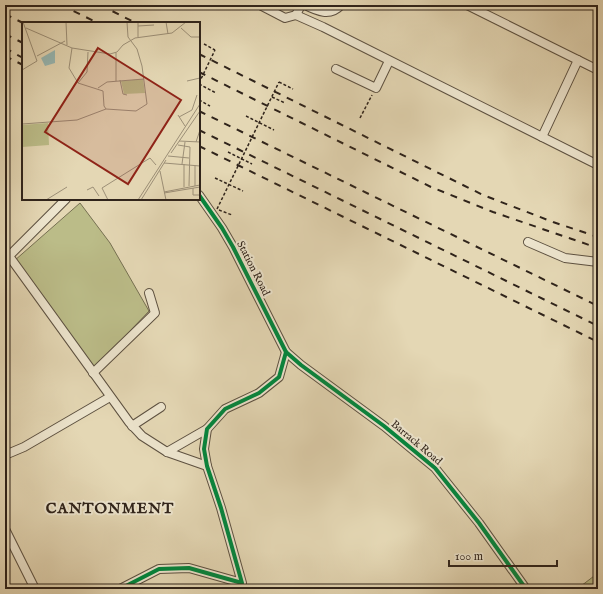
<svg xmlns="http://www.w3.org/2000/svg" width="603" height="594" font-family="'IM FELL English',serif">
<rect width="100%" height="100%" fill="#e4d7b4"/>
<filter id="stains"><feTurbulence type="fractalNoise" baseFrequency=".005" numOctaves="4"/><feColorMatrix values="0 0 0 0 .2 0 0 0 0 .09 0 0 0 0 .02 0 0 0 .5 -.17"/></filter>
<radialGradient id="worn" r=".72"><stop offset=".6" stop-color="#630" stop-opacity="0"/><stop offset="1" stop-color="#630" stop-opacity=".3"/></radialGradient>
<g fill="#bbbc88" stroke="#767052">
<path d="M 80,203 L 110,243 L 149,311 L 94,369 L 14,261 Z"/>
<path d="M 598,573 L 598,589 L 577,589 Z"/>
</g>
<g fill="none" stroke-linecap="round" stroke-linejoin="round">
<g stroke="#5d5141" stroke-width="10">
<g id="minor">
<path d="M 260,5 L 285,18 L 296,15 L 301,5"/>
<path d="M 305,5 C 317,11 330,17 341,5"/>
<path d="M 467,5 L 598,70"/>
<path d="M 296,15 L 323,27 L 598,165"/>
<path d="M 336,69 L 376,88 L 389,61"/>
<path d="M 542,137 L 578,60"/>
<path d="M 199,195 L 222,228 L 233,247 L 286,352 L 301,365 L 384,426 L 435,468 L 479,523 L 526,589"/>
<path d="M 528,242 L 565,258 L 598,262"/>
<path d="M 9,256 L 129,422 L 142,436 L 167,452 L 207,466"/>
<path d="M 5,260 L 66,199"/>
<path d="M 93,373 L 155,313 L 149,293"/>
<path d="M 132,426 L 161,407"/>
<path d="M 167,452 L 207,429"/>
<path d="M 5,455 L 24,447 L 110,397"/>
<path d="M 5,529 L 35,589"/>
<path d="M 120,589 L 159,569 L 189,568 L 242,583 L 221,508 L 207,466 L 204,449 L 207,429 L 225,409 L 259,393 L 279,377 L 286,352"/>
</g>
</g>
<g stroke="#30241b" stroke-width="1.5" stroke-dasharray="3 2" stroke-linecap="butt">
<path d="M 204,44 L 215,50"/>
<path d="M 279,82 L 293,89"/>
<path d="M 199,84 L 216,93"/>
<path d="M 272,97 L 285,103"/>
<path d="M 199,100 L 210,106"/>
<path d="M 246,116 L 274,130"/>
<path d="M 360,118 L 372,95"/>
<path d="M 228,152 L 252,164"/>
<path d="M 215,178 L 243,191"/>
<path d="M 219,210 L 232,215"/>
</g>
<use href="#minor" stroke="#ede5ce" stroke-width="8"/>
<g stroke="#30241b" stroke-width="2" stroke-dasharray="7 7" stroke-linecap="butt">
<path d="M 61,5 L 98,23"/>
<path d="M 100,5 L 136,23"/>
<path d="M 5,14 L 23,23"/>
<path d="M 5,34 L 23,43"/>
<path d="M 5,48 L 23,58"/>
<path d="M 199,54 L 483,195 L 553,222 L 598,237"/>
<path d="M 5,56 L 23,65"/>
<path d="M 199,72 L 431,187 L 493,212 L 598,248"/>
<path d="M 199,111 L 598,306"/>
<path d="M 199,130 L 598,326"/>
<path d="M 199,146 L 598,342"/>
</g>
<g stroke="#30241b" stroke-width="1.5" stroke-dasharray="3 2" stroke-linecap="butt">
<path d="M 199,83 L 215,50"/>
<path d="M 217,209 L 279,82"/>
</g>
<g stroke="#ede5ce" stroke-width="6">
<g id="cycleway">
<path d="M 199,195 L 222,228 L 233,247 L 286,352 L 301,365 L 384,426 L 435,468 L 479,523 L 526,589"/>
<path d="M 120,589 L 159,569 L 189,568 L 242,583 L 221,508 L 207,466 L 204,449 L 207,429 L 225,409 L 259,393 L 279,377 L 286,352"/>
</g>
</g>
<use href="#cycleway" stroke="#00873e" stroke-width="4"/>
</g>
<g text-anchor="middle" stroke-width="4" stroke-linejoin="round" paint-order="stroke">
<g font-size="11" fill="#30241b" stroke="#ede5ce">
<text transform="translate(254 268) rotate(63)" y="4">Station Road</text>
<text transform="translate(417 442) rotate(40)" y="4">Barrack Road</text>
</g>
<g font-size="15" font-weight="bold" letter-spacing="1" fill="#30241b" stroke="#ede5ce">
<text x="110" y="513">CANTONMENT</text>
</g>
</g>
<g transform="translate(22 22)">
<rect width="178" height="178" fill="#e4d7b4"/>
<path d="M 121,57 L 123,71 L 102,72 L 99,59 ZM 26,101 L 27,123 L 0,125 L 0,103 Z" fill="#bbbc88"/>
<path d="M 33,28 L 33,41 L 23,44 L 19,36 Z" fill="#97b8b4"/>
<path fill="none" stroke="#9c8f77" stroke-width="1" d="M 44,0 L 45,23M 116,0 L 116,15M 144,0 L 146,12M 116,4 L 132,3M 4,6 L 50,26 L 88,32 L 95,30 L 101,23 L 113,16 L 150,11 L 164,0M 159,6 L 169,15 L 178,15M 50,26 L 47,46 L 56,61M 66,30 L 65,50 L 56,61 L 81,69 L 82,84 L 84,87M 94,31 L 94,59M 15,34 L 43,19M 0,48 L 15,39 L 1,0M 98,58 L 101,72 L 105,73M 165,59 L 178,56M 76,66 L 85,60 L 122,57M 156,93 L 163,104M 157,95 L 170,88 L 175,73M 0,102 L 55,98 L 84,87 L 114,89 L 125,82 L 120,44 L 115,27 L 106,15 L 105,0M 157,119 L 178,120M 174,120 L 178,108M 156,123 L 168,125 L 167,164M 149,131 L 178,89M 146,134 L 167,136M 142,141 L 178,144M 160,142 L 163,120M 162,142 L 162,165M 173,143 L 173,164M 138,149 L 144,178M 171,166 L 171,173 L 178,173M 65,168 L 71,165 L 77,174M 142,170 L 178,163M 142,171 L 178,165M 24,178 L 45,165M 86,178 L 80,166 L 128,136 L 134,143M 116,178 L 178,82M 119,178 L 144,138"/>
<path fill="#8f2418" fill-opacity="0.15" stroke="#8f2418" stroke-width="2" d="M 76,26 L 159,78 L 106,162 L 23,110 Z"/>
<rect width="178" height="178" fill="none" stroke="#30241b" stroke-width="2"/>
</g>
<rect width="603" height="594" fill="none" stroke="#e4d7b4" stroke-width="20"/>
<rect x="6" y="6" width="591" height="582" fill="none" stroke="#30241b" stroke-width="2"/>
<rect x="10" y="10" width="583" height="574" fill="none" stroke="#30241b"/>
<path d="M449 560v6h108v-6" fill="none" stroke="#30241b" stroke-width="2"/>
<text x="455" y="560" font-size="12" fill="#30241b" stroke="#ede5ce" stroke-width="3" paint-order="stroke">100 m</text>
<rect width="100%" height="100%" filter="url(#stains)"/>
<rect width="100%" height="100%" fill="url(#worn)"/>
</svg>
